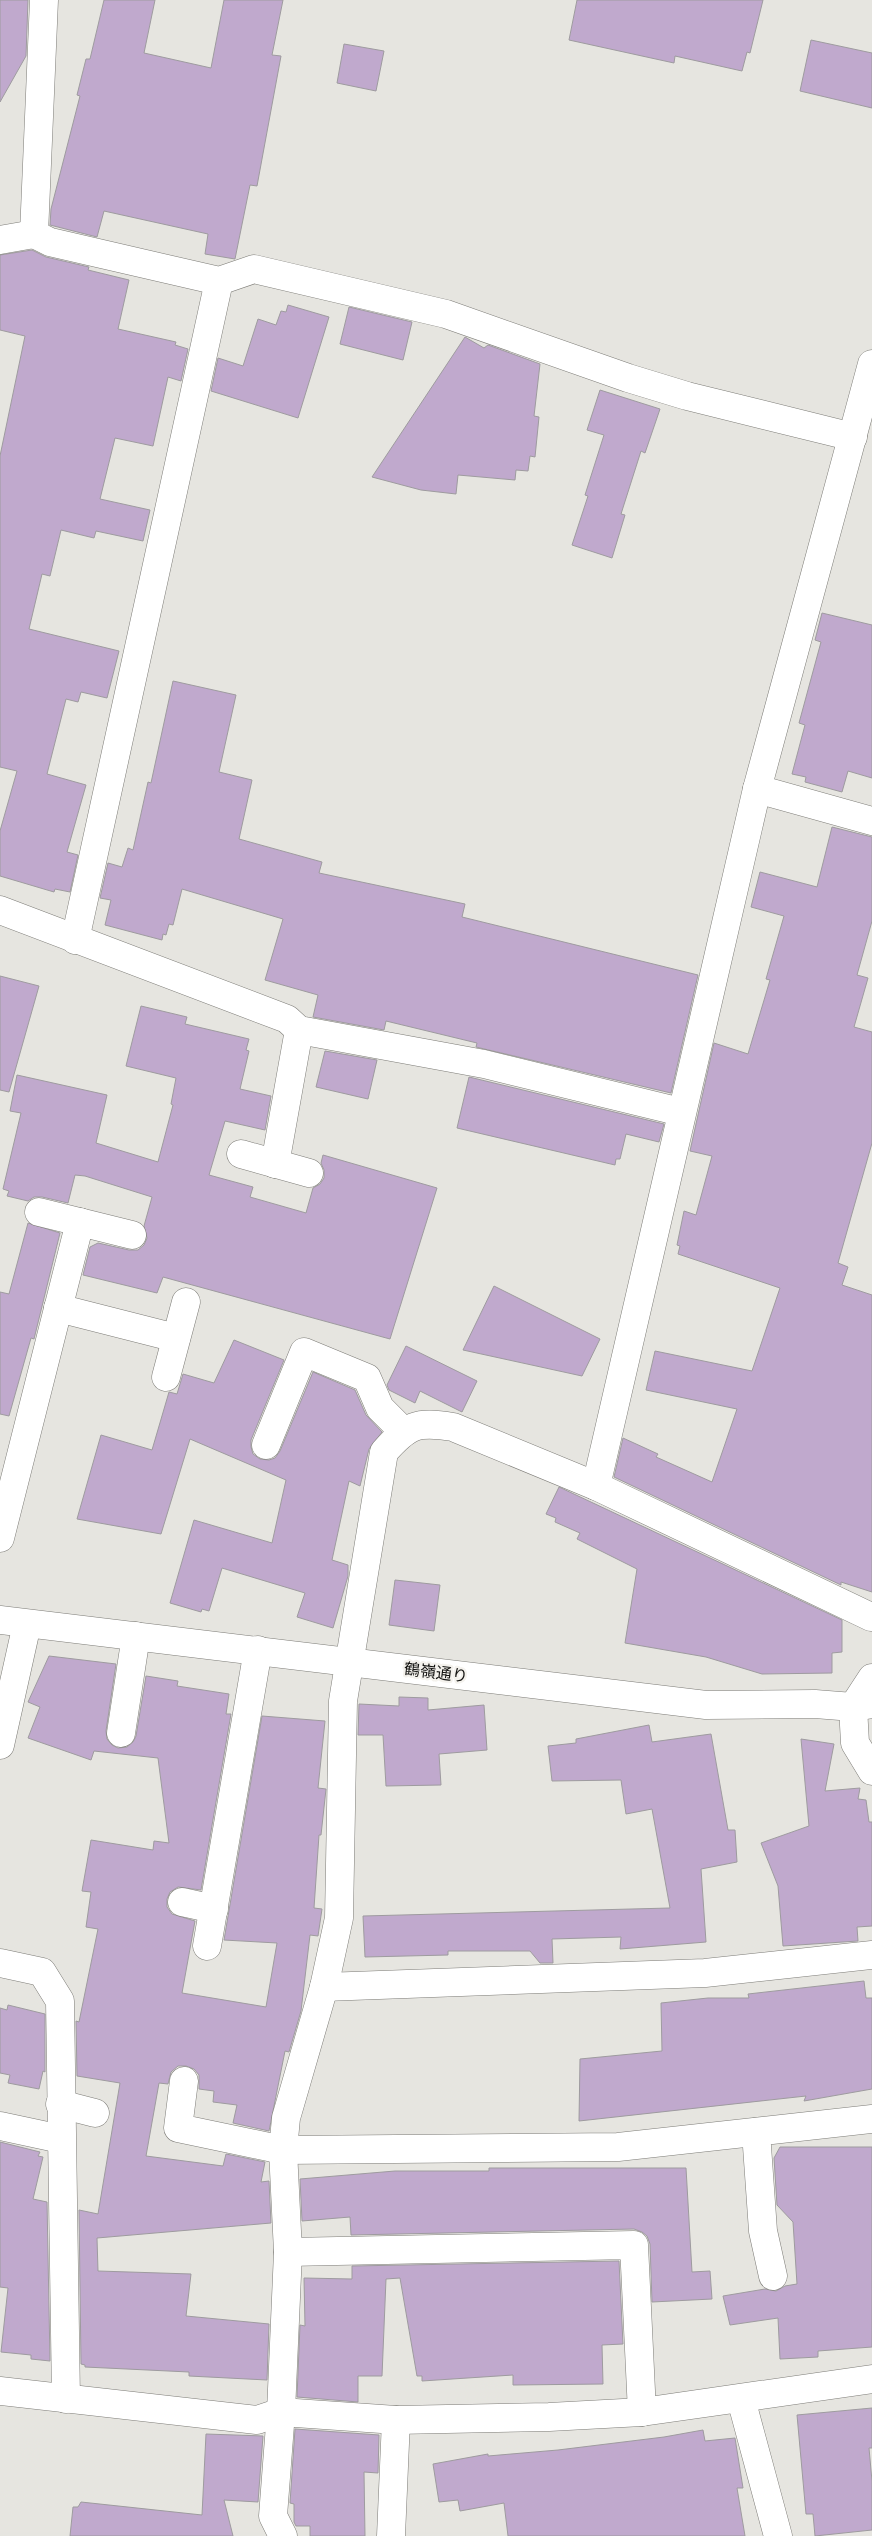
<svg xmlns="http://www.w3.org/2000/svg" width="872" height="2536" font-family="'IBM Plex Serif','Noto Sans JP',serif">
<rect width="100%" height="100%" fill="#e6e5e0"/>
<g fill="#c0a9cd" stroke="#9e9b9f">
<path d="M 0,0 L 28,0 L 26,56 L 0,102 Z"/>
<path d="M 104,0 L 155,0 L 144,53 L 211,68 L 224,0 L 283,0 L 272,55 L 281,56 L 257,186 L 250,185 L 235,259 L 205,254 L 208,234 L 104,211 L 97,237 L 50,225 L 51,209 L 80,96 L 77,95 L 86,59 L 90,59 Z"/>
<path d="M 577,0 L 763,0 L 750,53 L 747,52 L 742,71 L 675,56 L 674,63 L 569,40 Z"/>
<path d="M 811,40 L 872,53 L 872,108 L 800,91 Z"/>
<path d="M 344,44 L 384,51 L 376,91 L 337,83 Z"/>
<path d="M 32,250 L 46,257 L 89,267 L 88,270 L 129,280 L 118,329 L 176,342 L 175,345 L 188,349 L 181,381 L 168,377 L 153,446 L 115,438 L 100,499 L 150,510 L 143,541 L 96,531 L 94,538 L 61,530 L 50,576 L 42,574 L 29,629 L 119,651 L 107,698 L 81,692 L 78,702 L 66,699 L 47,774 L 86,785 L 67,852 L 78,855 L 70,892 L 55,889 L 54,892 L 0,876 L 0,831 L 17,771 L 0,767 L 0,456 L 25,336 L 0,330 L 0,255 Z"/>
<path d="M 288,305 L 329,317 L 298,418 L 211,391 L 218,358 L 243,366 L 258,319 L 276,325 L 281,311 L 286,312 Z"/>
<path d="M 349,307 L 412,322 L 403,360 L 340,344 Z"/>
<path d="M 465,337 L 484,348 L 488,345 L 540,364 L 534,416 L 539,417 L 535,457 L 530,456 L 528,471 L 516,470 L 515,480 L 458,475 L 456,494 L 421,490 L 372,477 Z"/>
<path d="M 600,390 L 660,409 L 645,453 L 641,451 L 621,514 L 625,515 L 612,558 L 572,545 L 588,496 L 585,495 L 604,435 L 587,430 Z"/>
<path d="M 822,613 L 872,625 L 872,778 L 848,771 L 842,792 L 805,782 L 806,777 L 792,774 L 805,725 L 799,723 L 821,642 L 815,640 Z"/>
<path d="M 173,681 L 236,695 L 219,772 L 252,780 L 239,839 L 322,862 L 319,873 L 465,904 L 462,917 L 698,975 L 671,1093 L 476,1047 L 477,1043 L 386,1021 L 384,1030 L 313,1017 L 318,995 L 265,980 L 283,919 L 182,889 L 173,925 L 169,924 L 166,935 L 163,934 L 162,940 L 105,925 L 111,900 L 100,898 L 108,863 L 122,867 L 128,848 L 133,850 L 148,782 L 151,783 Z"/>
<path d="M 832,827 L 872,837 L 872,921 L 857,975 L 868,978 L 854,1027 L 872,1032 L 872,1143 L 838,1263 L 848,1267 L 842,1285 L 872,1295 L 872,1592 L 841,1582 L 841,1585 L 614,1477 L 623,1438 L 658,1454 L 656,1457 L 712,1482 L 737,1409 L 646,1390 L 655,1351 L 752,1371 L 780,1288 L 678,1254 L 680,1246 L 677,1245 L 684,1211 L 696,1215 L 712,1156 L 690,1151 L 714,1043 L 748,1054 L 770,980 L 766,979 L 784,916 L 751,907 L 760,872 L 817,887 Z"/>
<path d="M 0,976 L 39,986 L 9,1092 L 0,1090 Z"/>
<path d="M 141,1006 L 187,1017 L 185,1024 L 249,1039 L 246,1050 L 249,1051 L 240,1089 L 271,1096 L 265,1130 L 225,1121 L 209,1175 L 253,1187 L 250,1197 L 306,1213 L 313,1188 L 320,1184 L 324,1178 L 324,1170 L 321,1163 L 323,1155 L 437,1188 L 390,1339 L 163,1277 L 157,1293 L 83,1275 L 90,1247 L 98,1243 L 129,1250 L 138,1250 L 144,1245 L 147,1238 L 144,1226 L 152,1197 L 85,1176 L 75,1175 L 68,1203 L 42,1197 L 34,1197 L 28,1201 L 7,1196 L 9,1191 L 3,1189 L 21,1113 L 10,1111 L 17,1075 L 107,1095 L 96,1143 L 158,1162 L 173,1105 L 171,1104 L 176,1078 L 126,1066 Z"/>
<path d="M 325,1051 L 377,1060 L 368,1099 L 316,1087 Z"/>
<path d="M 469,1077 L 664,1124 L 659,1142 L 626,1134 L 620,1159 L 616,1159 L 615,1165 L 457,1128 Z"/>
<path d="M 28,1223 L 60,1233 L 34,1339 L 31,1338 L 9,1416 L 0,1414 L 0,1292 L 9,1294 Z"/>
<path d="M 494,1286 L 600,1339 L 582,1376 L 463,1350 Z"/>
<path d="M 234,1340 L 284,1360 L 251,1440 L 251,1447 L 253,1454 L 260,1459 L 269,1460 L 275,1458 L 280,1451 L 313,1372 L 355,1390 L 366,1415 L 382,1432 L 369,1449 L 360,1486 L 349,1481 L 332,1560 L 348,1565 L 348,1576 L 333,1628 L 297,1617 L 305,1593 L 222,1568 L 209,1611 L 202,1609 L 201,1612 L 170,1603 L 194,1520 L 272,1543 L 286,1480 L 190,1439 L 161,1534 L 77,1519 L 101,1435 L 152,1450 L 169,1392 L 177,1394 L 183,1374 L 214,1383 Z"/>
<path d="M 406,1346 L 477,1381 L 462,1412 L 420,1391 L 415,1403 L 389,1390 L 387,1385 Z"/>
<path d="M 559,1487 L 842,1620 L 842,1652 L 832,1653 L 832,1673 L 762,1674 L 706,1657 L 625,1643 L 637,1569 L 577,1539 L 580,1533 L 555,1522 L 556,1518 L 546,1514 Z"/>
<path d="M 395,1580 L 440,1585 L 434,1631 L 389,1625 Z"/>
<path d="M 49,1656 L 116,1664 L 106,1731 L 107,1739 L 112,1745 L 118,1748 L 127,1747 L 133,1742 L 136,1736 L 146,1676 L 178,1681 L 177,1686 L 229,1694 L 226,1714 L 231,1714 L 201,1890 L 178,1887 L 170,1892 L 167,1899 L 167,1907 L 172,1914 L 195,1921 L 182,1993 L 266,2007 L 277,1943 L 224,1940 L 262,1716 L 325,1721 L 318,1788 L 326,1789 L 321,1835 L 319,1835 L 314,1908 L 322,1909 L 318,1936 L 310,1935 L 301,2011 L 289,2052 L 285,2051 L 269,2131 L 233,2123 L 237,2105 L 213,2102 L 214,2091 L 199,2089 L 199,2075 L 194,2069 L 186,2066 L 178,2066 L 171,2072 L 168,2084 L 159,2083 L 146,2156 L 223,2166 L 226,2154 L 265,2162 L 261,2182 L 269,2181 L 271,2223 L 97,2238 L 98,2271 L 191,2274 L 186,2316 L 269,2324 L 267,2380 L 189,2376 L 189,2372 L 85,2367 L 85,2365 L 81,2364 L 79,2210 L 98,2214 L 120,2083 L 77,2076 L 76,2021 L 79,2022 L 98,1929 L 86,1927 L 91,1892 L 82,1891 L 91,1840 L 153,1850 L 154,1841 L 169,1843 L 158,1758 L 94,1751 L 91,1760 L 28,1738 L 40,1707 L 28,1702 Z"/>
<path d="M 399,1697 L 428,1698 L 428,1710 L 484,1705 L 487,1750 L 439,1754 L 441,1785 L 386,1786 L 383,1735 L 358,1735 L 359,1704 L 399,1706 Z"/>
<path d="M 649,1725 L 652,1742 L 711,1734 L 728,1830 L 735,1830 L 737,1862 L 701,1869 L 706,1942 L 620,1949 L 621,1937 L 552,1939 L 553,1963 L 540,1963 L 530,1951 L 448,1951 L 448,1955 L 365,1957 L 363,1916 L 670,1908 L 652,1809 L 626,1814 L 621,1780 L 552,1781 L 548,1746 L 576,1743 L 576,1739 Z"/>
<path d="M 801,1739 L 834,1744 L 825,1791 L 860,1788 L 858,1799 L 866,1800 L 869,1822 L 872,1822 L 872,1926 L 857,1927 L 858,1941 L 783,1946 L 778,1886 L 761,1843 L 809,1826 Z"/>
<path d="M 864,1981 L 866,1998 L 872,1998 L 872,2089 L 804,2101 L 806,2096 L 579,2121 L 580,2059 L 662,2051 L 661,2003 L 708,1998 L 749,1998 L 748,1994 Z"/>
<path d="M 8,2005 L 45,2014 L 45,2072 L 43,2071 L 39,2089 L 8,2083 L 10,2075 L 0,2073 L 0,2008 L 7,2010 Z"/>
<path d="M 0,2142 L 40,2152 L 38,2156 L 43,2157 L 33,2199 L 47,2202 L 50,2361 L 31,2359 L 31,2355 L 1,2352 L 8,2288 L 0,2287 Z"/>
<path d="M 780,2147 L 872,2147 L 872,2347 L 818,2351 L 818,2357 L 780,2359 L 778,2318 L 730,2325 L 723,2296 L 765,2289 L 776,2291 L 785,2286 L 797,2284 L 793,2222 L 777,2205 L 774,2158 Z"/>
<path d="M 489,2168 L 686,2168 L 692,2272 L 710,2271 L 712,2299 L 652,2302 L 650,2244 L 647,2236 L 642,2232 L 634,2229 L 351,2235 L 350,2217 L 302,2221 L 300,2179 L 395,2171 L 489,2171 Z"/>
<path d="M 619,2261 L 623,2344 L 602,2345 L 603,2384 L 513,2385 L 513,2375 L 422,2381 L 422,2376 L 417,2376 L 400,2278 L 386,2279 L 382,2376 L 358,2376 L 358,2402 L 297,2397 L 300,2325 L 305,2326 L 304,2278 L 352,2279 L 352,2266 Z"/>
<path d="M 872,2408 L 872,2448 L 869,2448 L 872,2481 L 872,2530 L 815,2536 L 813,2514 L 806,2514 L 797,2415 Z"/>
<path d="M 295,2429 L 379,2435 L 378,2473 L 364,2472 L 365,2536 L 310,2536 L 310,2526 L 296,2526 L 294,2522 L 294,2504 L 290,2503 Z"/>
<path d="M 703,2430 L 705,2441 L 735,2438 L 743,2488 L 737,2488 L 745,2536 L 508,2536 L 504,2503 L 460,2511 L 458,2500 L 439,2502 L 433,2464 L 488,2454 L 488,2456 L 558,2450 L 664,2437 Z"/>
<path d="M 206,2434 L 263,2436 L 258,2502 L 224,2500 L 233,2536 L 70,2536 L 73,2507 L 78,2507 L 81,2502 L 202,2515 Z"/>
</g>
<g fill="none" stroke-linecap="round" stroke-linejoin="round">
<g stroke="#7d7c77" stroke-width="29">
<g id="minor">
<path d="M 44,0 L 34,234 L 50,242 L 219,281 L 254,269 L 446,314 L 628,378 L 687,396 L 853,437"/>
<path d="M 0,240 L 34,234"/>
<path d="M 757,789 L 872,821"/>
<path d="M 0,910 L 287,1019 L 299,1030 L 484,1064 L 681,1112"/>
<path d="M 75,940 L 219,281"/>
<path d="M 241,1154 L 309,1173"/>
<path d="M 275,1164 L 299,1030"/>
<path d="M 39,1212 L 132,1235"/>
<path d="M 58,1308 L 176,1338"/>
<path d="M 166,1377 L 186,1302"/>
<path d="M 266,1445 L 304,1352 L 367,1378 L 380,1408 L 403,1431"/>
<path d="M 596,1486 L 757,789 L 872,364"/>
<path d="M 0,1538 L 80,1222"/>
<path d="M 0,1620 L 706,1705 L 815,1704 L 853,1707 L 872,1704"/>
<path d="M 872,1678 L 853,1707 L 855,1743 L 872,1771"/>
<path d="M 121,1733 L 136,1636"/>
<path d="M 0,1745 L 27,1624"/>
<path d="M 182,1902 L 214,1909"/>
<path d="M 207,1946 L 258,1650"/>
<path d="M 0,1963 L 42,1972 L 60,2001 L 66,2399"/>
<path d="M 324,1987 L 705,1973 L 872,1955"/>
<path d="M 184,2081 L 178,2128 L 283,2150 L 618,2147 L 872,2119"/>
<path d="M 60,2104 L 95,2113"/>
<path d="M 0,2126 L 61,2139"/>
<path d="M 756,2132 L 763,2231 L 773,2276"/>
<path d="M 288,2252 L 634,2245 L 642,2412"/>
<path d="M 0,2391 L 257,2420 L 281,2412 L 396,2420 L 549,2417 L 642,2412 L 872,2379"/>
<path d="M 741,2399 L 778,2536"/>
<path d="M 283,2536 L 273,2516 L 281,2412 L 288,2252 L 283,2150 L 286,2118 L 324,1987 L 339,1918 L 343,1701 L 384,1452 C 408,1425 416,1421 453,1427 L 596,1486 L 871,1617"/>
<path d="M 391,2536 L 396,2420"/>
</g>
</g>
<use href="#minor" stroke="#fff" stroke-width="28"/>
</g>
<g text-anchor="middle" stroke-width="4.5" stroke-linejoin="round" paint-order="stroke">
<g font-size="16" fill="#131311" stroke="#f4f2ed">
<text transform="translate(436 1672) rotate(7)" y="6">鶴嶺通り</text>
</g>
</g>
</svg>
